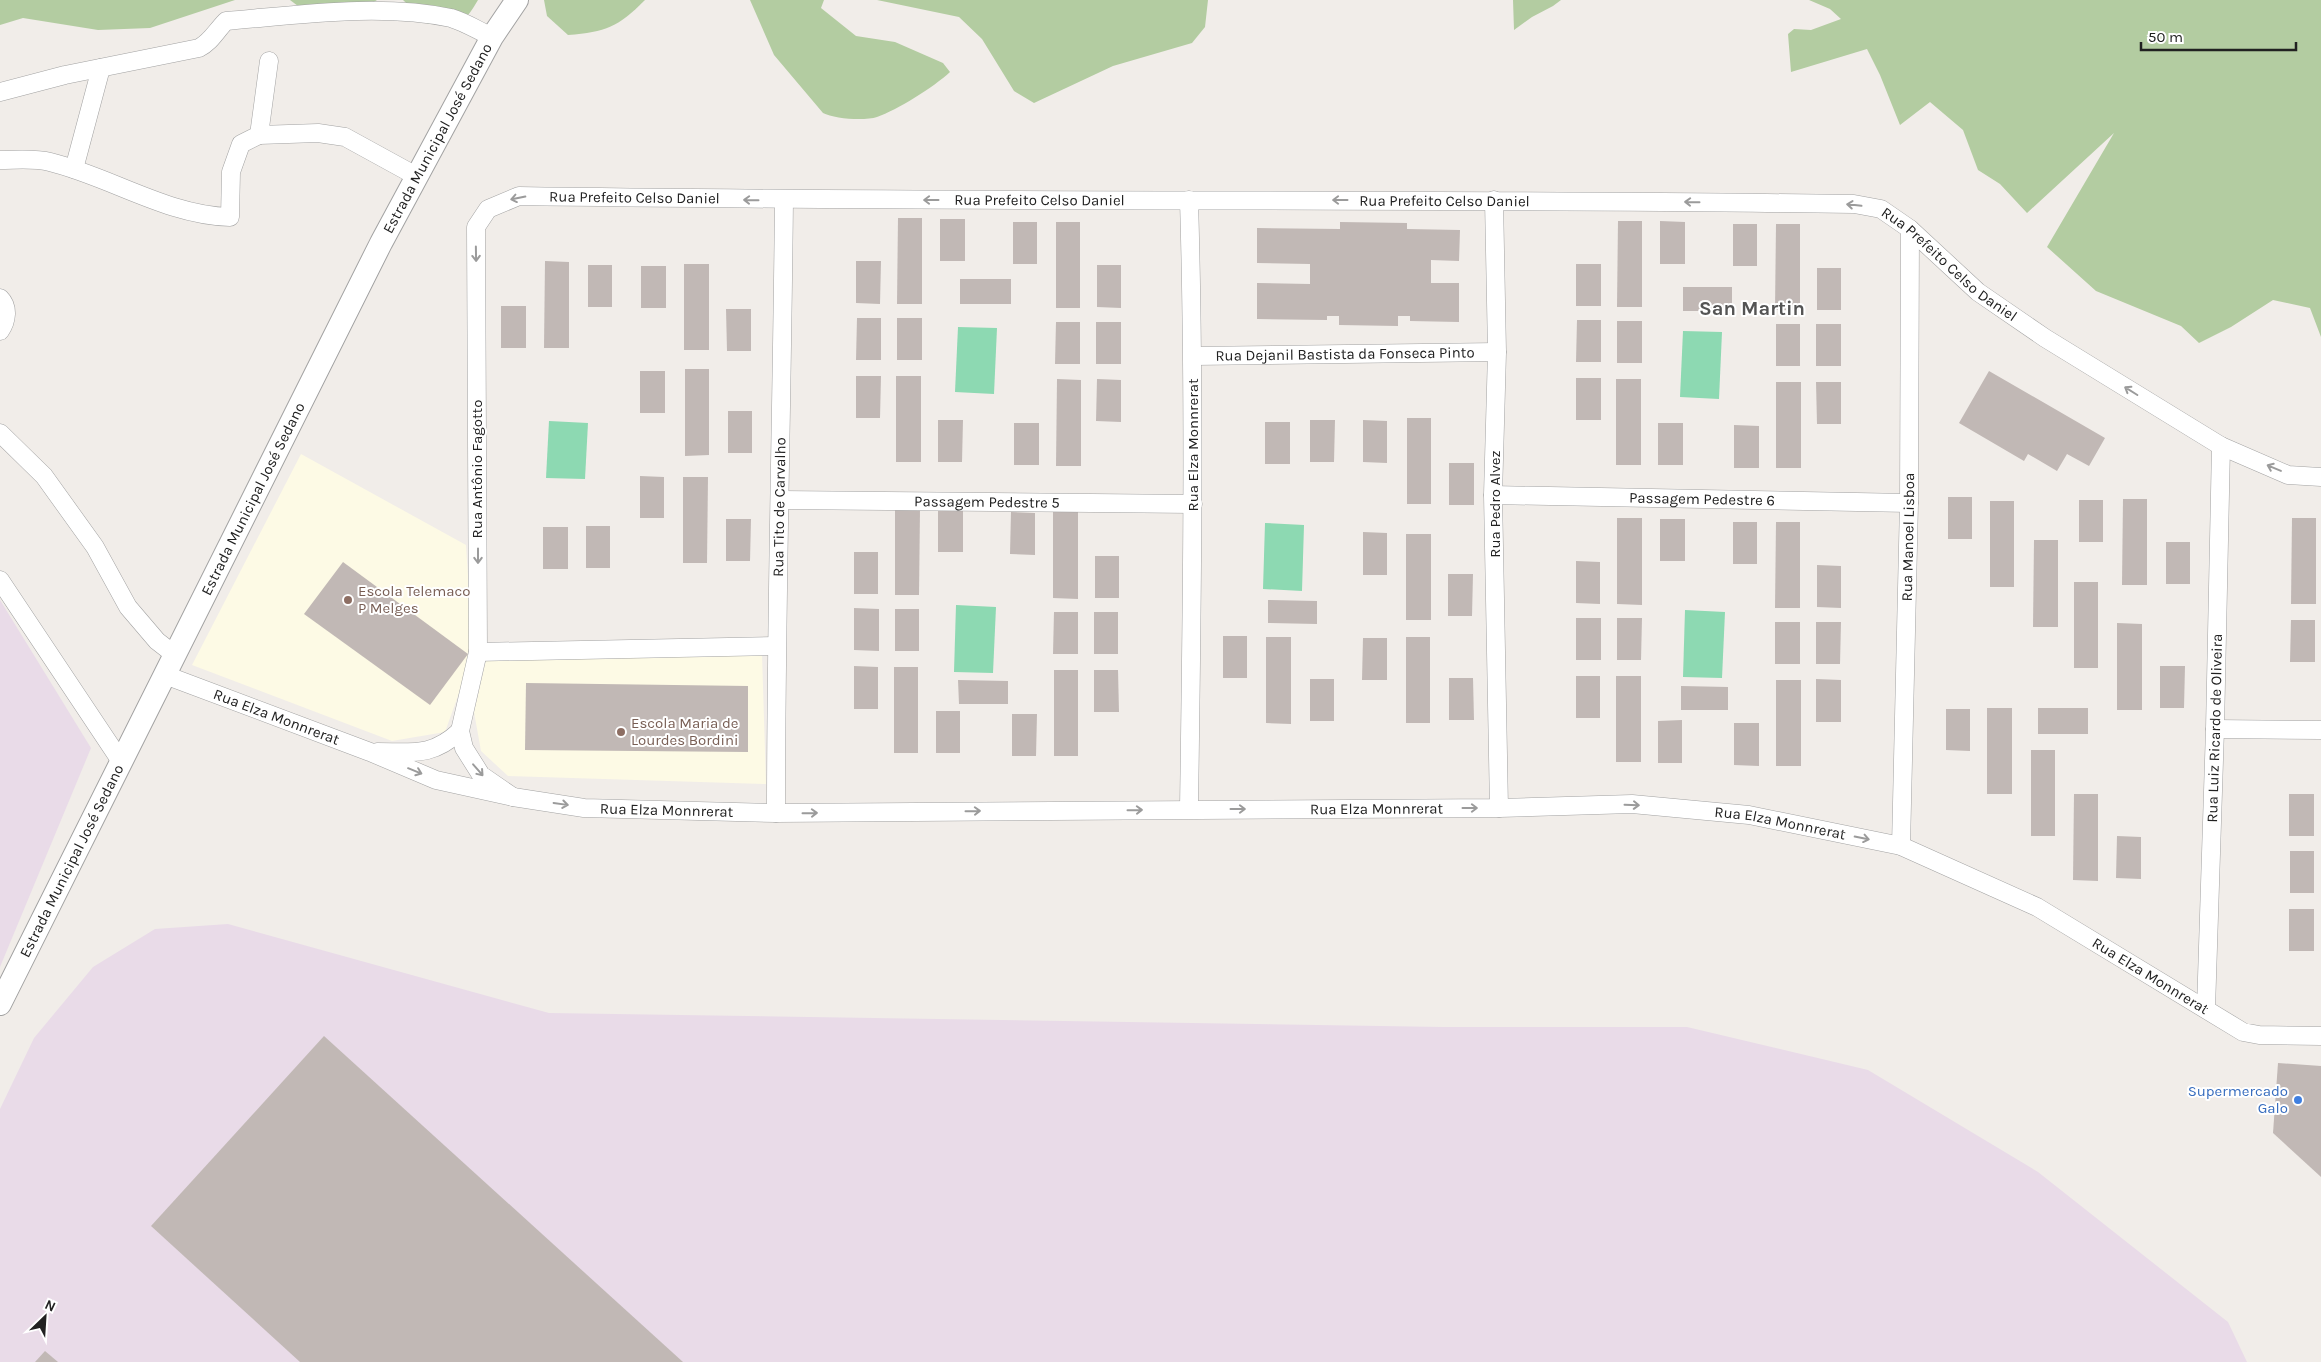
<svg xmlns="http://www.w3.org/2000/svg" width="2321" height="1362" font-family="Karla,sans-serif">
<rect width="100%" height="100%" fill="#f1ede9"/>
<g fill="#e9dbe8">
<path d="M 0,600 L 91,748 L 0,967 Z"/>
<path d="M 228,924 L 549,1013 L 1443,1027 L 1687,1027 L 1868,1070 L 2038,1172 L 2228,1322 L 2247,1362 L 0,1362 L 0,1109 L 34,1038 L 93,967 L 155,929 Z"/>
</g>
<g fill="#fdfae5">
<path d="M 301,454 L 466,545 L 473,654 L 445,732 L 392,741 L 192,665 Z"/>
<path d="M 762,654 L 766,784 L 508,776 L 481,751 L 474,712 L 487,656 Z"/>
</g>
<g fill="#b3cca1">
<path d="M 0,0 L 235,0 L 150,28 L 98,30 L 23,18 L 0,25 Z"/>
<path d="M 290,0 L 377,0 L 353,15 L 306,12 Z"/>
<path d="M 403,0 L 478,0 C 462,28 457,24 428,24 Z"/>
<path d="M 544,0 L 645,0 C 618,27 606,32 568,35 L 547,16 Z"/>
<path d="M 750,0 L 824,0 L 821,8 L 856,36 L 895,42 L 943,63 L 950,72 C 934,87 897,110 877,117 C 865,121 834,119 823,113 L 774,55 Z"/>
<path d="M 877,0 L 1208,0 L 1205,27 L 1192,43 L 1113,66 L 1034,103 L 1014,91 L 982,39 L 959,17 Z"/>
<path d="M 1513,0 L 1561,0 L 1553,6 L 1532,17 L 1514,30 Z"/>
<path d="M 1809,0 L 2321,0 L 2321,337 L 2310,308 L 2273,300 L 2231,327 L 2199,343 L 2181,326 L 2096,291 L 2047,247 L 2114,133 L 2027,213 L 2000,184 L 1978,170 L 1963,130 L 1930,102 L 1900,125 L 1880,75 L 1867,49 L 1791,72 L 1788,34 L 1794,29 L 1811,30 L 1841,19 L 1830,9 Z"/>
</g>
<g fill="#8dd9b2">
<path d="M 958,327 L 997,328 L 994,394 L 955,392 Z"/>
<path d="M 1683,331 L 1722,332 L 1719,399 L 1680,397 Z"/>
<path d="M 549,421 L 588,423 L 585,479 L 546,478 Z"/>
<path d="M 1265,523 L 1304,525 L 1302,591 L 1263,589 Z"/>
<path d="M 956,605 L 996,607 L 993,673 L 954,672 Z"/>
<path d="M 1685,610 L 1725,612 L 1722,678 L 1683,677 Z"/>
</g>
<g fill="#c1b8b5">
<path d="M 898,218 L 922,218 L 922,304 L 897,304 Z"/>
<rect x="940" y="219" width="25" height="42"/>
<path d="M 1618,221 L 1642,221 L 1642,307 L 1617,307 Z"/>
<path d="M 1660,221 L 1685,222 L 1685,264 L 1660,264 Z"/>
<rect x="1013" y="222" width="24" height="42"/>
<rect x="1056" y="222" width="24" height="86"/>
<path d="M 1340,222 L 1407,223 L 1407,229 L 1460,230 L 1459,261 L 1431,260 L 1431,283 L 1459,283 L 1459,322 L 1410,321 L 1410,316 L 1398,316 L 1398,326 L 1339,325 L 1339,316 L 1327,316 L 1327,320 L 1257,319 L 1257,283 L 1310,284 L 1310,264 L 1257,263 L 1257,228 L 1340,229 Z"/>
<rect x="1733" y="224" width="24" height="42"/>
<path d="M 1776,224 L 1800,224 L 1800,310 L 1775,310 Z"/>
<path d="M 545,261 L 569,262 L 569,348 L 544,348 Z"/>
<path d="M 856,261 L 881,261 L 880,304 L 856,303 Z"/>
<rect x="684" y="264" width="25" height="86"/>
<rect x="1576" y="264" width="25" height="42"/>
<rect x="588" y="265" width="24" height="42"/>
<path d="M 1097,265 L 1121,265 L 1121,308 L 1097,307 Z"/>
<rect x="641" y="266" width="25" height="42"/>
<rect x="1817" y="268" width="24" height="42"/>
<rect x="960" y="279" width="51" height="25"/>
<rect x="1683" y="287" width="49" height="24"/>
<rect x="501" y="306" width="25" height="42"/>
<path d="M 726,309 L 751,309 L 751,351 L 727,351 Z"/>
<path d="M 857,318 L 881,318 L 881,360 L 856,360 Z"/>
<rect x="897" y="318" width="25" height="42"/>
<path d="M 1577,320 L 1601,320 L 1601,362 L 1576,362 Z"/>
<rect x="1617" y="321" width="25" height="42"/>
<path d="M 1056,322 L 1080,322 L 1080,364 L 1055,364 Z"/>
<rect x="1096" y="322" width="25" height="42"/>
<rect x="1776" y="324" width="24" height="42"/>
<rect x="1816" y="324" width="25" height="42"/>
<path d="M 685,369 L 709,369 L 709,455 L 685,456 Z"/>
<rect x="640" y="371" width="25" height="42"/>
<path d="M 1989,371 L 2105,438 L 2089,466 L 2067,454 L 2057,471 L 2028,454 L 2024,461 L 1959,423 Z"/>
<path d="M 856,376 L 881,376 L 880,418 L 856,418 Z"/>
<rect x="896" y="376" width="25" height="86"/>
<rect x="1576" y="378" width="25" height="42"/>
<path d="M 1057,379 L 1081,380 L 1081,466 L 1056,466 Z"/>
<path d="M 1097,379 L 1121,380 L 1121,422 L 1096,421 Z"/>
<rect x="1616" y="379" width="25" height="86"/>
<rect x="1776" y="382" width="25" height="86"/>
<path d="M 1816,382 L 1841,382 L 1841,424 L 1817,424 Z"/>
<rect x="728" y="411" width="24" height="42"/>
<rect x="1407" y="418" width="24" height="86"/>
<path d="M 938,420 L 963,420 L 962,462 L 938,462 Z"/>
<path d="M 1310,420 L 1335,420 L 1334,462 L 1310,462 Z"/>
<path d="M 1363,420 L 1387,421 L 1387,463 L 1363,462 Z"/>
<rect x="1265" y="422" width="25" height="42"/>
<rect x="1014" y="423" width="25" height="42"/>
<rect x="1658" y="423" width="25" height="42"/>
<path d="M 1734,425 L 1759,426 L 1759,468 L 1734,468 Z"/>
<rect x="1449" y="463" width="25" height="42"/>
<path d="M 640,476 L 664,477 L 664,518 L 640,518 Z"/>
<path d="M 683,477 L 708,477 L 707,563 L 683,563 Z"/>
<rect x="1948" y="497" width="24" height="42"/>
<path d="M 2123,499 L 2147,499 L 2147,585 L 2122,585 Z"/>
<rect x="2079" y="500" width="24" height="42"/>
<rect x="1990" y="501" width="24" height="86"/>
<path d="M 895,509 L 920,509 L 919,595 L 895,595 Z"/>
<rect x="938" y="510" width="25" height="42"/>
<path d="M 1011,512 L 1035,513 L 1035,555 L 1010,554 Z"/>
<path d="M 1053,512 L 1078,512 L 1078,599 L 1053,598 Z"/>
<path d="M 1617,518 L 1642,518 L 1642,605 L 1617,604 Z"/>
<path d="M 2292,518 L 2316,518 L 2316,604 L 2291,604 Z"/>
<path d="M 726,519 L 751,519 L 750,561 L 726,561 Z"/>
<rect x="1660" y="519" width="25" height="42"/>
<rect x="1733" y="522" width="24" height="42"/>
<path d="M 1776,522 L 1800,522 L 1800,608 L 1775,608 Z"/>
<rect x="586" y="526" width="24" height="42"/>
<rect x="543" y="527" width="25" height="42"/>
<path d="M 1363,532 L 1387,533 L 1387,575 L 1363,575 Z"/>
<rect x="1406" y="534" width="25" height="86"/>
<path d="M 2034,540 L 2058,540 L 2058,627 L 2033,627 Z"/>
<rect x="2166" y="542" width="24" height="42"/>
<rect x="854" y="552" width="24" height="42"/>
<rect x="1095" y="556" width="24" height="42"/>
<path d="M 1576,561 L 1600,562 L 1600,604 L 1576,603 Z"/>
<path d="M 343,562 L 468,654 L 430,705 L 304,614 Z"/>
<path d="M 1817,565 L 1841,566 L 1841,608 L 1817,607 Z"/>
<path d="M 1448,574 L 1473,574 L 1472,616 L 1448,616 Z"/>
<rect x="2074" y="582" width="24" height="86"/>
<path d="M 1268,600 L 1317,601 L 1317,624 L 1268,623 Z"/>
<path d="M 854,608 L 879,609 L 879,651 L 854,650 Z"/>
<rect x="895" y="609" width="24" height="42"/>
<path d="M 1054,612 L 1078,612 L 1078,654 L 1053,654 Z"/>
<rect x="1094" y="612" width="24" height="42"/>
<rect x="1576" y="618" width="25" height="42"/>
<path d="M 1617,618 L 1642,618 L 1641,660 L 1617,660 Z"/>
<path d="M 2291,620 L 2315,620 L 2315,662 L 2290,662 Z"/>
<rect x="1775" y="622" width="25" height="42"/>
<path d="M 1816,622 L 1841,622 L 1840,664 L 1816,664 Z"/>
<path d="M 2117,623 L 2142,624 L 2142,710 L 2117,710 Z"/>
<rect x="1223" y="636" width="24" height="42"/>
<path d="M 1266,637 L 1291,637 L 1291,724 L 1266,723 Z"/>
<rect x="1406" y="637" width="24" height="86"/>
<path d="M 1363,638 L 1387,638 L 1387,680 L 1362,680 Z"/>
<path d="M 854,666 L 878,667 L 878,709 L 854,709 Z"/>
<path d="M 2160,666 L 2185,666 L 2184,708 L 2160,708 Z"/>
<rect x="894" y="667" width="24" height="86"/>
<rect x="1054" y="670" width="24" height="86"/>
<path d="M 1094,670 L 1118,670 L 1119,712 L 1094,712 Z"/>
<rect x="1576" y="676" width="24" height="42"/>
<rect x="1616" y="676" width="25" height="86"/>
<path d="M 1449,678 L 1473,678 L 1474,720 L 1449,720 Z"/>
<rect x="1310" y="679" width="24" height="42"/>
<path d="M 1816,679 L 1841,680 L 1841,722 L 1816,722 Z"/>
<path d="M 958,680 L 1008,681 L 1008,704 L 959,704 Z"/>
<rect x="1776" y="680" width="25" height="86"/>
<path d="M 526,683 L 748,686 L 748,752 L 525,750 Z"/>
<path d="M 1681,686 L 1728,687 L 1728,710 L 1681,710 Z"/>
<rect x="1987" y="708" width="25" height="86"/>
<rect x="2038" y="708" width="50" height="26"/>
<path d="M 1946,709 L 1970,709 L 1970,751 L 1946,750 Z"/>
<rect x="936" y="711" width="24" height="42"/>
<path d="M 1012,714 L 1037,714 L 1036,756 L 1012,756 Z"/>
<path d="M 1682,720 L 1682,763 L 1658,763 L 1658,721 Z"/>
<path d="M 1734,723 L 1759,723 L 1759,766 L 1734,765 Z"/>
<rect x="2031" y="750" width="24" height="86"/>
<path d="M 2074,794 L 2098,794 L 2098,881 L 2073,880 Z"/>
<rect x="2289" y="794" width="25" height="42"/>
<path d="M 2117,836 L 2141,837 L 2141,879 L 2116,878 Z"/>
<rect x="2290" y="851" width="24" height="42"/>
<rect x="2289" y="909" width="25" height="42"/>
<path d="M 324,1036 L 683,1362 L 300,1362 L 151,1226 Z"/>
<path d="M 2278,1063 L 2321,1066 L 2321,1177 L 2273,1133 Z"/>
<path d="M 45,1351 L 58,1362 L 35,1362 Z"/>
</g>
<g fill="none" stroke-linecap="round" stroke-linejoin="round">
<g stroke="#a2a2a2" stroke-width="19">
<g id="minor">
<path d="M 0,92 L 65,75 L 199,48 C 211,42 216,31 226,21 C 298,15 380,3 451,18 C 465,22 479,31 492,37"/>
<path d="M 259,135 L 318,133 L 345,137 L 418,177"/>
<path d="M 0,160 C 16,160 35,158 50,162 C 111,177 166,215 230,217 L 231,172 L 241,144 L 259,135 L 269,61"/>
<path d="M 74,169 L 101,68"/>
<path d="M 1494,200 L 1497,352 L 1493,495 L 1499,808"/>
<path d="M 0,298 C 9,307 7,321 0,331"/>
<path id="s1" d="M 1194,356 L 1497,352"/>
<path d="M 0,433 L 44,476 L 95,547 L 128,607 L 157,641 L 175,655"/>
<path id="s2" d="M 1493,495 L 1909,503"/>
<path id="s3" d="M 781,500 L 1193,504"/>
<path d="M 0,580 L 122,763"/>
<path d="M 478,652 L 776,646"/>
<path id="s4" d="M 165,675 L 370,752 L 436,780 L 513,797 L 584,808 L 776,813 L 1499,808 L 1632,804 L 1749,815 L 1901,846 L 2037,907 L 2243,1032 L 2259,1035 L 2321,1036"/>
<path d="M 2215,729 L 2321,730"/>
<path d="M 377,752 C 413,752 432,757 460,731"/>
<path id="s5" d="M 513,797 L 481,775 L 464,748 L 460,731 L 478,652 L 476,227 L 488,209 L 519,196 C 964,203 1409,198 1854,204 L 1881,209 L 1910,229 L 1978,292 L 2045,338 L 2221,446 L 2288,475 L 2321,477"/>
<path d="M 1189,809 C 1192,606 1195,403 1189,200"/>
<path id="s6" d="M 776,813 C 776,609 782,405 784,200"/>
<path id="s7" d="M 1901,846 L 1909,503 L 1910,229"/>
<path id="s8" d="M 2206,1009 L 2215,729 L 2221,446"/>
</g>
</g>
<g stroke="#a2a2a2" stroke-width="24">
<g id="tertiary">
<path id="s9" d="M 0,1004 L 381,243 L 492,37 L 517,0"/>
</g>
</g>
<use href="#minor" stroke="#fff" stroke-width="18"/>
<use href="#tertiary" stroke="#fff" stroke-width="22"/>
</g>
<defs><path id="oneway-shaft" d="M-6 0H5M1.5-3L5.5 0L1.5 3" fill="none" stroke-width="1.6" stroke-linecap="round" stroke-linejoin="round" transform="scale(1.25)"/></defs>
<g stroke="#9b9b9b">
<use href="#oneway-shaft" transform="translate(518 198) rotate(169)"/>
<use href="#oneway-shaft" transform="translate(751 200) rotate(-179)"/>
<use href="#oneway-shaft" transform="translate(931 200) rotate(-180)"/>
<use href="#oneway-shaft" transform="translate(1340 200) rotate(180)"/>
<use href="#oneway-shaft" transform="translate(1692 202) rotate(-179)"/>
<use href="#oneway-shaft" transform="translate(1854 205) rotate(-174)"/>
<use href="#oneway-shaft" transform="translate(476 254) rotate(89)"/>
<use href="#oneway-shaft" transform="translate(2131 391) rotate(-148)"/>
<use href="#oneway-shaft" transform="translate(2274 468) rotate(-157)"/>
<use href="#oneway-shaft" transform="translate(478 556) rotate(90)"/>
<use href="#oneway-shaft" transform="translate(478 770) rotate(49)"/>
<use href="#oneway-shaft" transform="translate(415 771) rotate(22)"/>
<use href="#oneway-shaft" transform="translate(561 804) rotate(8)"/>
<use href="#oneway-shaft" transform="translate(1632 805) rotate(2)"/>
<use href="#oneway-shaft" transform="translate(1470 808)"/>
<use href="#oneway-shaft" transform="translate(1238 809)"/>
<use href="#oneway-shaft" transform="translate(1135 810) rotate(-1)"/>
<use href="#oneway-shaft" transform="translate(973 811) rotate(-1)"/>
<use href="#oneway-shaft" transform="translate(810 813) rotate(-1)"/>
<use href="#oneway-shaft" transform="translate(1862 838) rotate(11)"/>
</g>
<g fill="#8d6e63" stroke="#fff" stroke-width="2">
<circle cx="348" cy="600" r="5"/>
<circle cx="621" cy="732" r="5"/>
</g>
<circle fill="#3f7fe0" stroke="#fff" stroke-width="2" cx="2298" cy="1100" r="5"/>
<g text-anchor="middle" stroke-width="4" stroke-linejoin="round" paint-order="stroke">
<g font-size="15" fill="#212121" stroke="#fff">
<text dy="5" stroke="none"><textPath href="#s9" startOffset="970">Estrada Municipal José Sedano</textPath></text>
<text dy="5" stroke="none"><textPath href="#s5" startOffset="765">Rua Prefeito Celso Daniel</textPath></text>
<text dy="5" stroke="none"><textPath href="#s5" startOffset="1170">Rua Prefeito Celso Daniel</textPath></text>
<text dy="5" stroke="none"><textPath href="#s5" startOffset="1575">Rua Prefeito Celso Daniel</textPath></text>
<text dy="5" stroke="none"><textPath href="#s5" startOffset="2100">Rua Prefeito Celso Daniel</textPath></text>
<text dy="5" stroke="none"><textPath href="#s1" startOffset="151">Rua Dejanil Bastista da Fonseca Pinto</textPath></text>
<text transform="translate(1193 445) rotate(-90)" y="5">Rua Elza Monnrerat</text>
<text transform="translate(477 469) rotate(-90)" y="5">Rua Antônio Fagotto</text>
<text dy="5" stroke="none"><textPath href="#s9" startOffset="565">Estrada Municipal José Sedano</textPath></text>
<text dy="5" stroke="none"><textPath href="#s2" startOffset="209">Passagem Pedestre 6</textPath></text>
<text dy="5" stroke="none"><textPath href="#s3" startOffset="206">Passagem Pedestre 5</textPath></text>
<text transform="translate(1495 504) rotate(-90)" y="5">Rua Pedro Alvez</text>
<text dy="5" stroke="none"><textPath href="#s6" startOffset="306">Rua Tito de Carvalho</textPath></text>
<text dy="5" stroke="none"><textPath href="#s7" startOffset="309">Rua Manoel Lisboa</textPath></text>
<text dy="5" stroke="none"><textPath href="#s4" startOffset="119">Rua Elza Monnrerat</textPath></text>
<text dy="5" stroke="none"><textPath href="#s8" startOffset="281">Rua Luiz Ricardo de Oliveira</textPath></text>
<text dy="5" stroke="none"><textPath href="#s4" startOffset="1234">Rua Elza Monnrerat</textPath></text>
<text dy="5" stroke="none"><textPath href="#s4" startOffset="524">Rua Elza Monnrerat</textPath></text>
<text dy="5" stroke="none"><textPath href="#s4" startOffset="1639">Rua Elza Monnrerat</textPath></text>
<text dy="5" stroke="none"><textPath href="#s9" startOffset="160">Estrada Municipal José Sedano</textPath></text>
<text dy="5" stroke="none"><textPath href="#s4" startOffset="2044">Rua Elza Monnrerat</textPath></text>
</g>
<g font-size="15" fill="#785e54" stroke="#fff" text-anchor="start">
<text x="358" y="596">Escola Telemaco<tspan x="358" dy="17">P Melges</tspan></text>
<text x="631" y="728">Escola Maria de<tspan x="631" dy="17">Lourdes Bordini</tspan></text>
</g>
<g font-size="15" fill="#366cbe" stroke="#fff" text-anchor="end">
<text x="2288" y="1096">Supermercado<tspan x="2288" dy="17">Galo</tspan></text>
</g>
<g font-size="20" font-weight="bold" fill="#545454" stroke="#fff">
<text x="1752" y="315">San Martin</text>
</g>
</g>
<g transform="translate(45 1317) rotate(25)" stroke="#ffffff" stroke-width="4" paint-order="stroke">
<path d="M0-4L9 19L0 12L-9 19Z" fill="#212121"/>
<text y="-8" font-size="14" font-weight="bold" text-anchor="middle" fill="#212121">N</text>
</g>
<path d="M2141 42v8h155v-8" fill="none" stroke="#212121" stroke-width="2.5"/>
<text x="2148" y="42" font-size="15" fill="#212121" stroke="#ffffff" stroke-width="4" paint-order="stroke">50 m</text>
</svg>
